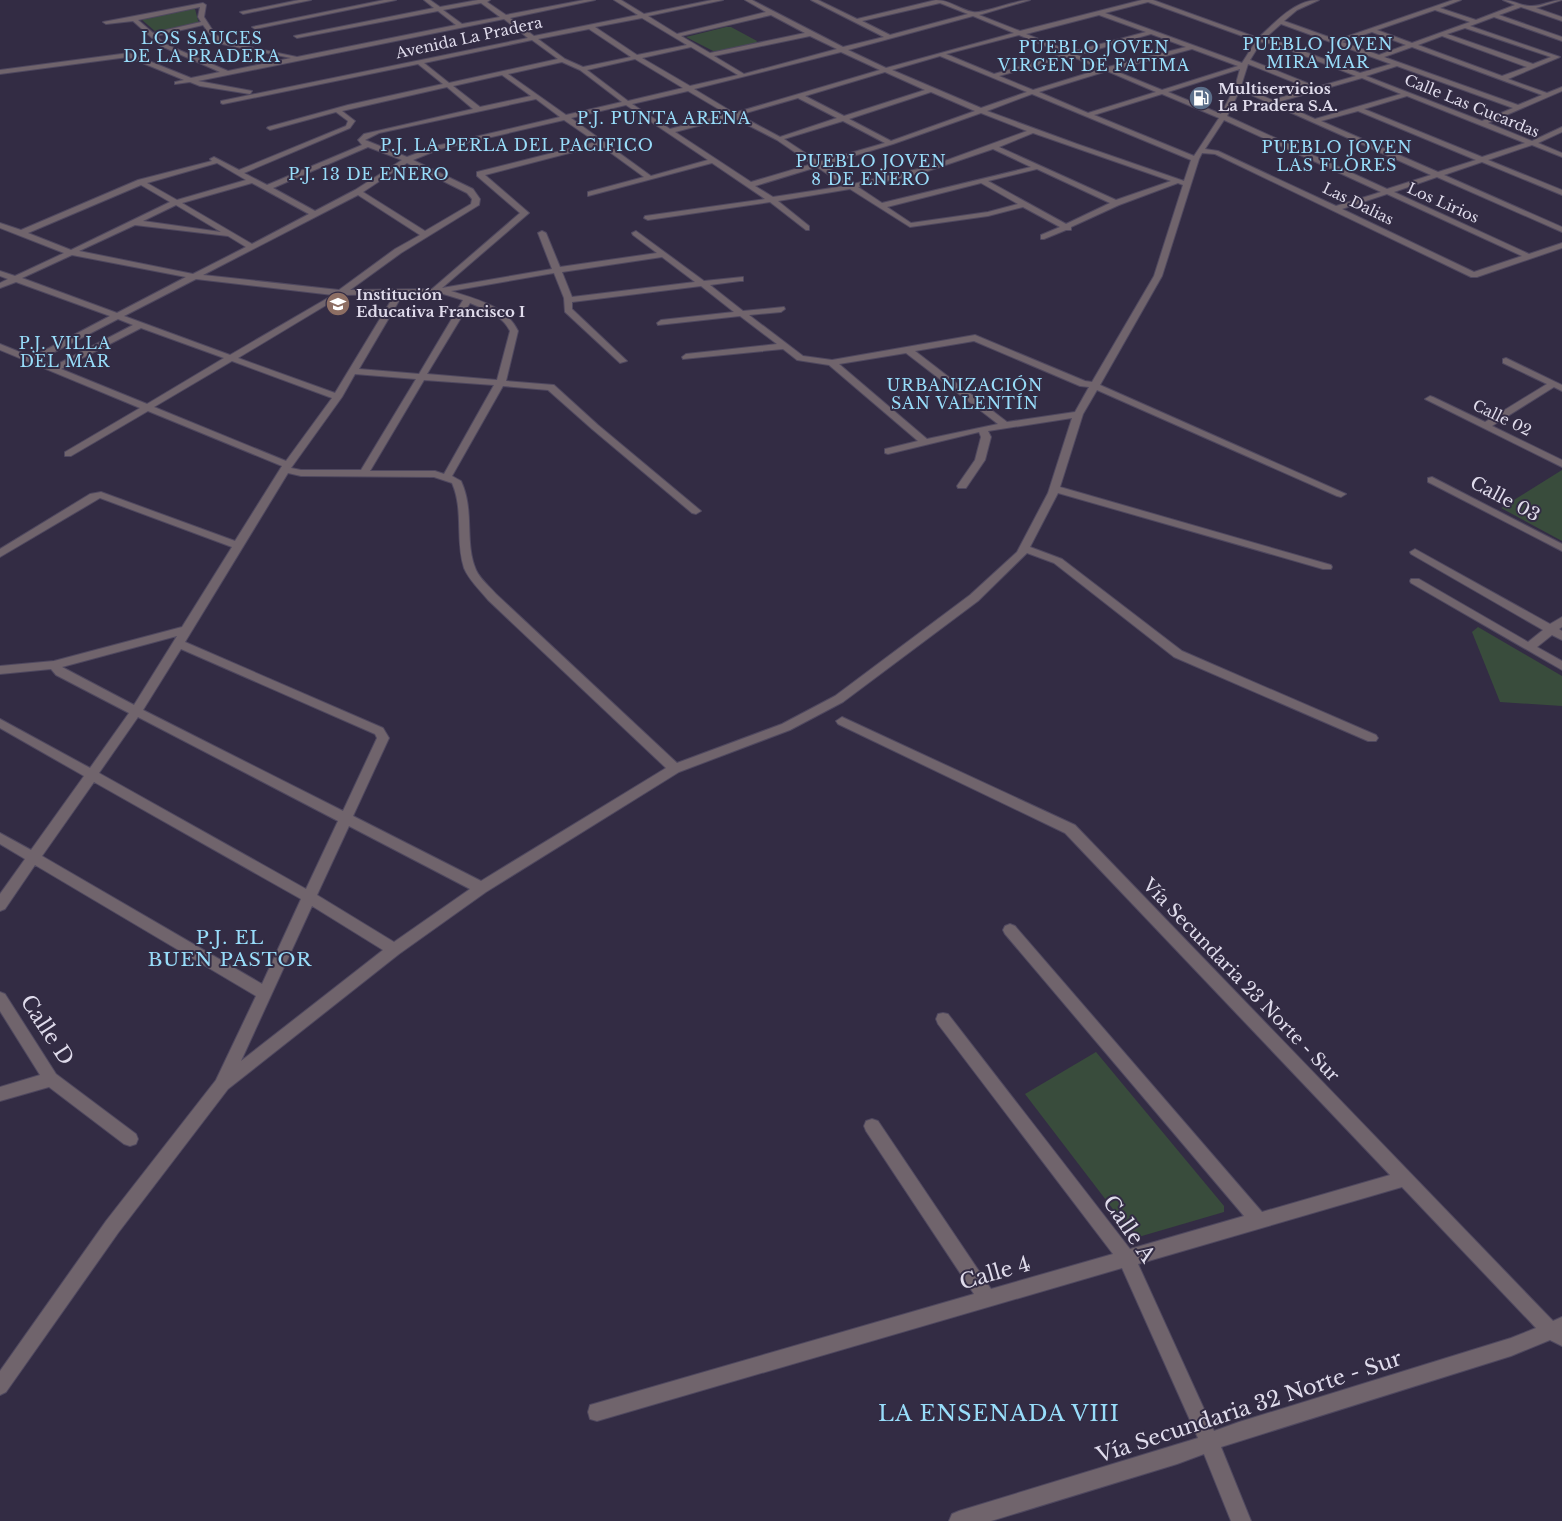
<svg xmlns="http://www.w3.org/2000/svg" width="1562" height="1521" font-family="'Libre Baskerville',serif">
<rect width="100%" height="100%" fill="#332c44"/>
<g fill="#394c3c">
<path d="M 190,8 L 195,9 L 199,24 L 156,32 L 141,19 Z"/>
<path d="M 726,27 L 731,27 L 757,41 L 756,43 L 715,52 L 686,37 Z"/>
<path d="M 1562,470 L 1562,541 L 1501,508 Z"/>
<path d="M 1478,627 L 1562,676 L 1562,706 L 1500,702 L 1472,632 Z"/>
<path d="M 1096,1052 L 1224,1206 L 1224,1212 L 1135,1238 L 1025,1094 Z"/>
</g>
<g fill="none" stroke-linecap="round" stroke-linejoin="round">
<g stroke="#4f485f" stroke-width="2">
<g id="minor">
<path d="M 299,0 L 311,0 L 243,14 L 240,12 Z"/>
<path d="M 384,0 L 396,0 L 255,29 L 252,27 Z"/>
<path d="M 424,0 L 430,0 L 440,7 L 478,0 L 490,0 L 487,2 L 506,15 L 584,0 L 595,0 L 510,18 L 534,36 L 638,15 L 614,0 L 621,0 L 644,14 L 712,0 L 723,0 L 648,16 L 677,34 L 766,12 L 745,0 L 752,0 L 843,47 L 884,37 L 811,0 L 818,0 L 857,19 L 936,0 C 950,0 960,10 973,12 C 983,14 1014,0 1030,0 L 979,15 L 1020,31 L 1142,0 L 1153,0 L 1258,38 C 1275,23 1294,0 1319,0 L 1297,10 L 1284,21 L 1337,40 L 1453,0 L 1461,0 L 1440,8 L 1476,20 L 1515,5 L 1503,0 C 1513,0 1521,6 1530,6 C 1541,7 1551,0 1562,0 L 1536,8 L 1562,17 L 1562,21 L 1521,7 L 1499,15 L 1562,37 L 1562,41 L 1494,17 L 1470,26 L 1560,57 L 1508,79 L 1547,93 L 1562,87 L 1562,91 L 1488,123 L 1532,141 L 1562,127 L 1562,132 L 1538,143 L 1562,153 L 1562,157 L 1532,145 L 1488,160 L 1562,190 L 1562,195 L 1482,162 L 1444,175 L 1562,227 L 1562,232 L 1437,177 L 1394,192 L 1529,254 L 1562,243 L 1562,248 L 1477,277 L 1471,277 L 1215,154 L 1202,153 L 1199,159 L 1162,276 L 1100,385 L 1346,494 L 1341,497 L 1337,496 L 1097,390 L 1083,414 L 1060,487 L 1331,565 L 1332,567 L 1331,569 L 1323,569 L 1058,493 L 1030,547 L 1062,559 L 1182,651 L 1376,735 L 1378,738 L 1376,741 L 1368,741 L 1174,657 L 1054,563 L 1027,553 L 978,601 L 843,702 L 790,730 L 679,772 L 486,892 L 399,954 L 228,1089 L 118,1233 L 6,1392 L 0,1395 L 0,1371 L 106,1221 L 216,1080 L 256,996 L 35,865 L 5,909 L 0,911 L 0,894 L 25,859 L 0,844 L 0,833 L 31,850 L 84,776 L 0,728 L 0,719 L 90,768 L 129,713 L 56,675 L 51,669 L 0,674 L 0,666 L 54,661 L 182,627 L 232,547 L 100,498 L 0,557 L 0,549 L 90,494 L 101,492 L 235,541 L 282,466 L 148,411 L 71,456 L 65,456 L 65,452 L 140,408 L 0,350 L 0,344 L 32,357 L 110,316 L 16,282 L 0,288 L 0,283 L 8,279 L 0,276 L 0,271 L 15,276 L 64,253 L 0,228 L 0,223 L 21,230 L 138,180 L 212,161 L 210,159 L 214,157 L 239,170 L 346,126 L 348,121 L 336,112 L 270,130 L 267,128 L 268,127 L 348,105 L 443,84 L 418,64 L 223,104 L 221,103 L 221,101 L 528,38 L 504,19 L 198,81 L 252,91 L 250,94 L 200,86 L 190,82 L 175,84 L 175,82 L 184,80 L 128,57 L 0,74 L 0,70 L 129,53 L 191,78 L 220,72 L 161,46 L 133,21 L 106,24 L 103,22 L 203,3 L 206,5 L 204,17 L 215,34 L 226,42 L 297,57 L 456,25 L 438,11 L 297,38 L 294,36 L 434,8 ZM 1148,2 L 1256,41 L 1242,63 L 1105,13 ZM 481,3 L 500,17 L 462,24 L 443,10 ZM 940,3 L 968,14 L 890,35 L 862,21 ZM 200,7 L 198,17 L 201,22 L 153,33 L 138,20 ZM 1435,10 L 1470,22 L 1412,43 L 1377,30 ZM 771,15 L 805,33 L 710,53 L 681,36 ZM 1099,15 L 1146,32 L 1071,52 L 1026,34 ZM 973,16 L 1014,33 L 886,68 L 848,50 ZM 642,18 L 687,45 L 637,55 L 595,27 ZM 1281,24 L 1391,64 L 1360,73 L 1277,41 L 1264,39 ZM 203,25 L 211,36 L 222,44 L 291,58 L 228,71 L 165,44 L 156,36 ZM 1465,28 L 1551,57 L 1533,64 L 1447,34 ZM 589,29 L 631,57 L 583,67 L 565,59 L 538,39 ZM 1372,32 L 1406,45 L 1379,55 L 1342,42 ZM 1151,34 L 1186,47 L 1108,67 L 1077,55 ZM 1019,35 L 1065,54 L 994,74 L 946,54 ZM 810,36 L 837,49 L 744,74 L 714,56 ZM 1442,36 L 1527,67 L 1502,76 L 1418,45 ZM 532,40 L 558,59 L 449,83 L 424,63 ZM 1261,42 L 1274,44 L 1356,76 L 1317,87 L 1250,60 ZM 691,47 L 738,75 L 690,86 L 642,58 ZM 1412,47 L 1542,95 L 1518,105 L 1384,57 ZM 1192,49 L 1238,66 L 1162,90 L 1113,70 ZM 841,52 L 880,70 L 734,113 L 694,89 ZM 940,56 L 1027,92 L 981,108 L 892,70 ZM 1071,56 L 1101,69 L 1033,90 L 999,76 ZM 635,59 L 683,88 L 628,101 L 587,70 ZM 562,62 L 580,70 L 622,102 L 566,115 L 508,74 ZM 1248,64 L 1311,89 L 1272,100 L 1241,86 ZM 1397,66 L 1513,108 L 1482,121 L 1366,76 ZM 1240,69 L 1235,87 L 1221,114 L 1168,92 ZM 1107,71 L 1156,92 L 1088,113 L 1039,92 ZM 885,72 L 925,90 L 844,116 L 805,96 ZM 502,75 L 531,96 L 480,107 L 453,86 ZM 1362,78 L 1401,94 L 1315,119 L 1278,102 ZM 447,87 L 473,109 L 364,134 L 358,140 L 362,145 L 267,185 L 244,173 L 350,128 L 355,121 L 342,111 ZM 1240,90 L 1431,175 L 1387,189 L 1227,116 ZM 688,91 L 727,114 L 670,129 L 632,104 ZM 931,92 L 975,111 L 891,141 L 849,119 ZM 1032,94 L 1191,160 L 1184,181 L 1077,144 L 987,111 ZM 1162,94 L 1219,118 L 1194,156 L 1094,115 ZM 1407,96 L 1525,143 L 1482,157 L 1364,109 ZM 798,98 L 837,118 L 780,137 L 739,115 ZM 536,99 L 560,117 L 436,146 L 407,157 L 365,140 L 379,133 ZM 626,105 L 708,160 L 651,176 L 571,118 ZM 1358,111 L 1476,160 L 1438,172 L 1321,121 ZM 981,113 L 1027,131 L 931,166 L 853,184 L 824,165 L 893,144 ZM 732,117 L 777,140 L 812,164 L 751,182 L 675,132 ZM 564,120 L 596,142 L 477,172 L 477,176 L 520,213 L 432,289 L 350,290 L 401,253 L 479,205 L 480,199 L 473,189 L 413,160 L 440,149 ZM 1224,120 L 1381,192 L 1336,206 L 1218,151 L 1205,149 ZM 843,121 L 885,143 L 819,162 L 784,139 ZM 1033,133 L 1171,181 L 1116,200 L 999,147 ZM 600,145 L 644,177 L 588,192 L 588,196 L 712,163 L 765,199 L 645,216 L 644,218 L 648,220 L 770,202 L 806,230 L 809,230 L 809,226 L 778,201 L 850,189 L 910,227 L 988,216 L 1023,207 L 1060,227 L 1041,235 L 1041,239 L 1044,239 L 1066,230 L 1071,230 L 1071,227 L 1119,205 L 1178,183 L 1183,185 L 1154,276 L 1092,382 L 1085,381 L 975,335 L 832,360 L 803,356 L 749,315 L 781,312 L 785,309 L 784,307 L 743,311 L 710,285 L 740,281 L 743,281 L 743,277 L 704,281 L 636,231 L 632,233 L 633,235 L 657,253 L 560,267 L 546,233 L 542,231 L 538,233 L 552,269 L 442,288 L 529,213 L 485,175 ZM 368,147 L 402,160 L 355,190 L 315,211 L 273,188 ZM 993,149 L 1031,167 L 882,203 L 858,187 L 919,174 ZM 217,163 L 246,180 L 177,200 L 147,183 ZM 407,163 L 467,193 L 472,199 L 471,204 L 425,231 L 363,192 ZM 817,167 L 845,186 L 773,197 L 755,186 ZM 1037,169 L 1110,203 L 1066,224 L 988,181 ZM 252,183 L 309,214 L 252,244 L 182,203 ZM 981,183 L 1018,204 L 988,212 L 911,223 L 887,207 ZM 141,185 L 170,202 L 71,250 L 28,233 ZM 1387,194 L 1522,256 L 1474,272 L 1342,209 ZM 358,195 L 420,235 L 395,249 L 339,290 L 203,275 ZM 176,205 L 221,232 L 143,221 ZM 135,225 L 228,236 L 246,247 L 193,274 L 79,251 ZM 72,255 L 186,277 L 117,313 L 22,278 ZM 662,257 L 695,282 L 572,297 L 562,272 ZM 554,273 L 564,298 L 565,312 L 620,363 L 627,361 L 572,309 L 572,302 L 701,286 L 734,312 L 661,320 L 657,323 L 658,325 L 740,316 L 777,344 L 686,354 L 682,357 L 683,359 L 783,349 L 797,360 L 829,365 L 918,441 L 885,449 L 885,453 L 888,454 L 979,432 L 981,437 L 975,460 L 957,486 L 958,488 L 966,488 L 985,460 L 991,437 L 988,431 L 1072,418 L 1048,493 L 1017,552 L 970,595 L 835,696 L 782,724 L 677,763 L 496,594 C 490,587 480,579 476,570 C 464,542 475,511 461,481 L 452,476 L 503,386 L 548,390 L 592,429 L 692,513 L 696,514 L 701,511 L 598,425 L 554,385 L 506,381 L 518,331 C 506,306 476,299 451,291 ZM 196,279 L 333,295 L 230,355 L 124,316 ZM 440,293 L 463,300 L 419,374 L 359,369 L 403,294 ZM 395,294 L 335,393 L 238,358 L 343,295 ZM 470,303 C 486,310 502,315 510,331 L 497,380 L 427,374 ZM 118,319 L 133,325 L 54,366 L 39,360 ZM 141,328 L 224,358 L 147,404 L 61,369 ZM 974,341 L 1080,386 L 1089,387 L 1075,412 L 1007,422 L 915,351 ZM 906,353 L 998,424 L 927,439 L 839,364 ZM 232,361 L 332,398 L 286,461 L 154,407 ZM 355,374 L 416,379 L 361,470 L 301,470 L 291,468 L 342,397 ZM 424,380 L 494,385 L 444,474 L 435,471 L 370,471 ZM 288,473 L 301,476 L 434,477 L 452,483 C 464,510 455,540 464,568 C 469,580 480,590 488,600 L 666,768 L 481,881 L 353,816 L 389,738 L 383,728 L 185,642 ZM 177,636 L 134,705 L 62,667 ZM 181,649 L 375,734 L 377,738 L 343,811 L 143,710 ZM 138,717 L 338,821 L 306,889 L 99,773 ZM 94,782 L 301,899 L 262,984 L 42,856 ZM 349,826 L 470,889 L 394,942 L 317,895 ZM 312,906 L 383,950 L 241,1061 Z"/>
<path d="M 1506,358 L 1562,385 L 1562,391 L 1554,387 L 1492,426 L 1562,460 L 1562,467 L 1425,399 L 1430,396 L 1433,397 L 1485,422 L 1547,384 L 1503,363 L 1503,359 Z"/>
<path d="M 1432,477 L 1562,544 L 1562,551 L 1428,482 L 1428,478 Z"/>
<path d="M 1415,549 L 1550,624 L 1562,617 L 1562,627 L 1559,629 L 1562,631 L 1562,640 L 1552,635 L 1537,647 L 1562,661 L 1562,670 L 1411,583 L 1410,581 L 1411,579 L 1419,579 L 1528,642 L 1543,630 L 1411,554 L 1410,552 Z"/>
<path d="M 842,717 L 1075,825 L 1553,1321 L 1562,1317 L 1562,1346 L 1550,1340 L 1511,1356 L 1221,1447 L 1251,1521 L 1231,1521 L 1204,1454 L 1177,1464 L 991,1521 L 949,1521 L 952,1514 L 959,1511 L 1198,1438 L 1122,1268 L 597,1421 L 590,1419 L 588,1412 L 590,1405 L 597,1403 L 974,1294 L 866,1131 L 864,1126 L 866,1121 L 872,1119 L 878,1121 L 991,1289 L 1113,1254 L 938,1024 L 936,1019 L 938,1014 L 943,1013 L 948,1014 L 1130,1249 L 1244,1216 L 1005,934 L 1003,930 L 1005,926 L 1010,924 L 1015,926 L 1262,1212 L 1390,1175 L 1065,833 L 838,724 L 836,721 ZM 1402,1187 L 1536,1328 L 1511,1338 L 1239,1422 L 1214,1431 L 1138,1264 Z"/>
<path d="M 0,992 L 5,994 L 56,1074 L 136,1134 L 138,1139 L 136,1144 L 130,1146 L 124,1144 L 49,1087 L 0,1101 L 0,1087 L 40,1075 L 0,1011 Z"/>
</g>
</g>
<use href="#minor" fill="#70646c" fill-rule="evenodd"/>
</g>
<defs>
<g id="fuel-disc" transform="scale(1.25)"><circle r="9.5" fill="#5c6f8a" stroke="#332c44"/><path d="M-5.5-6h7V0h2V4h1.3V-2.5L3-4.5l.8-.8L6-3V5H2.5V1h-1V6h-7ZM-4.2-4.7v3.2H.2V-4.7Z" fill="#fff"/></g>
<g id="school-disc" transform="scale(1.25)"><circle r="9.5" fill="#8d6e63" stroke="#332c44"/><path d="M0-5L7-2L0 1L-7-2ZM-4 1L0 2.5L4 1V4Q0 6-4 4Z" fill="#fff"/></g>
</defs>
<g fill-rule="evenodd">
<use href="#fuel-disc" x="1201" y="98"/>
<use href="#school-disc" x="338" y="304"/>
</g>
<g text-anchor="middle" stroke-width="4" stroke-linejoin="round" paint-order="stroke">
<g font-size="15" fill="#dfdbeb" stroke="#332c44">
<text transform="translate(469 38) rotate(-12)" y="5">Avenida La Pradera</text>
<text transform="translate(1472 106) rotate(22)" y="5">Calle Las Cucardas</text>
<text transform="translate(1443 203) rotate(24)" y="5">Los Lirios</text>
<text transform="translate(1358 204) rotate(26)" y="5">Las Dalias</text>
<text transform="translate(1502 418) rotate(26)" y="5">Calle 02</text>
</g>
<g font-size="15" font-weight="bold" fill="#dfdbeb" stroke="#332c44" text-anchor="start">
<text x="1218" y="94">Multiservicios<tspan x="1218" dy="17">La Pradera S.A.</tspan></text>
<text x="356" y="300">Institución<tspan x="356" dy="17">Educativa Francisco I</tspan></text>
</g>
<g font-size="16" letter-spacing="1" fill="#98ddfa" stroke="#332c44">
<text x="202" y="44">LOS SAUCES<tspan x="202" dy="18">DE LA PRADERA</tspan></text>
<text x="1318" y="50">PUEBLO JOVEN<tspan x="1318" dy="18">MIRA MAR</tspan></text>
<text x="1094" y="53">PUEBLO JOVEN<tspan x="1094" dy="18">VIRGEN DE FATIMA</tspan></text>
<text x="664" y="124">P.J. PUNTA ARENA</text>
<text x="517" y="151">P.J. LA PERLA DEL PACIFICO</text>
<text x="1337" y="153">PUEBLO JOVEN<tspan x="1337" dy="18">LAS FLORES</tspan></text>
<text x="871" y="167">PUEBLO JOVEN<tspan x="871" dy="18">8 DE ENERO</tspan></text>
<text x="369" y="180">P.J. 13 DE ENERO</text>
<text x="65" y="349">P.J. VILLA<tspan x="65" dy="18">DEL MAR</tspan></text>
<text x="965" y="391">URBANIZACIÓN<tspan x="965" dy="18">SAN VALENTÍN</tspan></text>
</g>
<g font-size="18" fill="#dfdbeb" stroke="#332c44">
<text transform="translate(1505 499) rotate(28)" y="6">Calle 03</text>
<text transform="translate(1241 980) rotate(46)" y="6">Vía Secundaria 23 Norte - Sur</text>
</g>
<g font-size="19" letter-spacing="1" fill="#98ddfa" stroke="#332c44">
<text x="230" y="944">P.J. EL<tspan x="230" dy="22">BUEN PASTOR</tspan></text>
</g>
<g font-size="21" fill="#dfdbeb" stroke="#332c44">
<text transform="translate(47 1030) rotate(57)" y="7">Calle D</text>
<text transform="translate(1129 1229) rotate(56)" y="7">Calle A</text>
<text transform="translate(995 1273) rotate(-16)" y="7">Calle 4</text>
<text transform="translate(1249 1407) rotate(-18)" y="7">Vía Secundaria 32 Norte - Sur</text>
</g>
<g font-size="22" letter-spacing="1" fill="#98ddfa" stroke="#332c44">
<text x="999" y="1421">LA ENSENADA VIII</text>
</g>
</g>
</svg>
